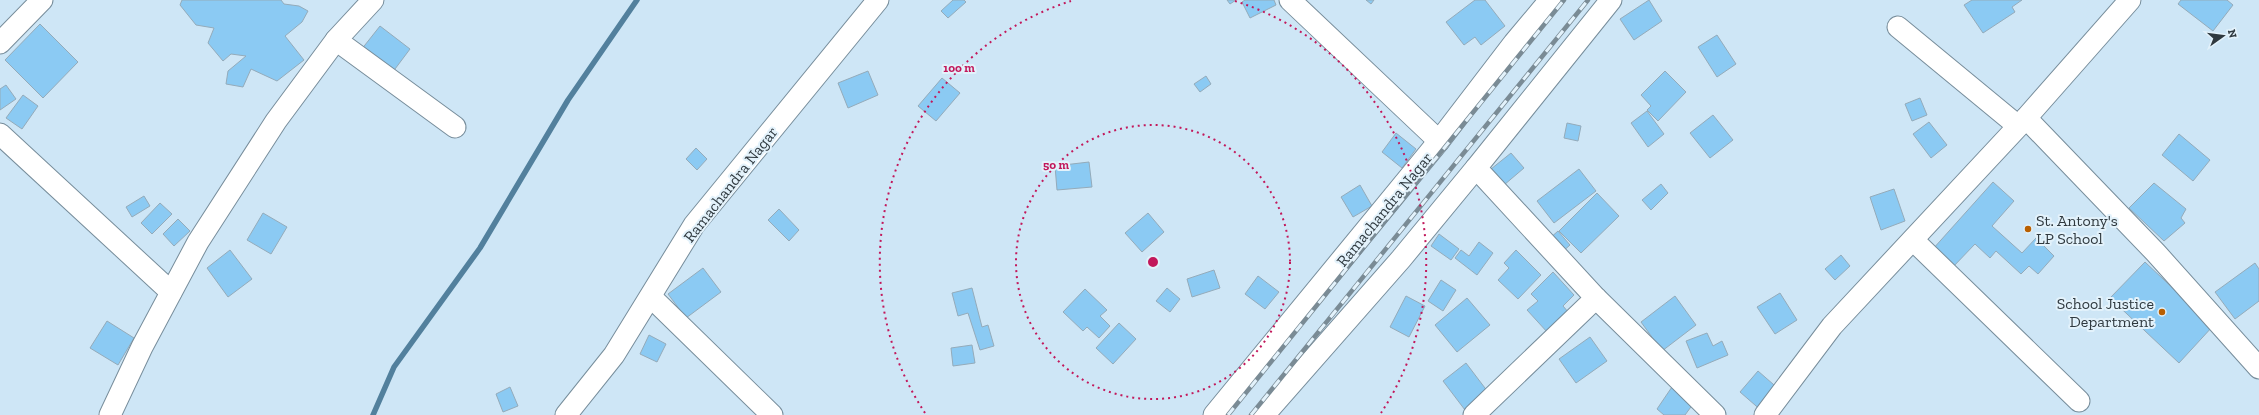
<svg xmlns="http://www.w3.org/2000/svg" width="2259" height="415" font-family="'Zilla Slab',serif">
<rect width="100%" height="100%" fill="#cee6f6"/>
<g fill="none" stroke-linecap="round" stroke-linejoin="round">
<path stroke="#52809d" stroke-width="5.5" d="M 373,415 L 394,367 L 480,248 L 568,100 L 637,0"/>
</g>
<g fill="#8bcaf3" stroke="#94abba">
<path d="M 182,0 L 281,0 L 284,4 L 299,6 L 308,11 L 302,22 L 285,36 L 304,60 L 277,81 L 251,69 L 243,87 L 226,84 L 228,71 L 246,56 L 231,54 L 223,61 L 208,43 L 214,28 L 196,25 L 180,5 Z"/>
<path d="M 953,0 L 964,0 L 966,2 L 948,18 L 941,11 Z"/>
<path d="M 1227,0 L 1236,0 L 1230,4 Z"/>
<path d="M 1245,0 L 1274,0 L 1276,5 L 1250,18 L 1242,2 Z"/>
<path d="M 1366,0 L 1374,0 L 1371,4 Z"/>
<path d="M 1475,0 L 1485,0 L 1505,26 L 1481,45 L 1475,37 L 1464,45 L 1446,22 Z"/>
<path d="M 1649,0 L 1662,21 L 1634,40 L 1620,19 Z"/>
<path d="M 1972,0 L 2022,0 L 2012,7 L 2015,12 L 1983,33 L 1964,5 Z"/>
<path d="M 2181,0 L 2227,0 L 2233,5 L 2213,31 L 2178,4 Z"/>
<path d="M 40,24 L 78,62 L 43,98 L 5,60 Z"/>
<path d="M 380,26 L 410,49 L 392,73 L 361,50 Z"/>
<path d="M 1717,35 L 1736,64 L 1717,77 L 1698,47 Z"/>
<path d="M 868,71 L 878,95 L 848,108 L 838,83 Z"/>
<path d="M 1665,71 L 1686,92 L 1658,121 L 1647,110 L 1651,106 L 1641,95 Z"/>
<path d="M 1206,76 L 1211,84 L 1200,92 L 1194,84 Z"/>
<path d="M 942,78 L 960,93 L 936,121 L 918,106 Z"/>
<path d="M 6,85 L 16,99 L 0,110 L 0,89 Z"/>
<path d="M 23,95 L 38,106 L 22,129 L 6,118 Z"/>
<path d="M 1920,98 L 1927,115 L 1912,121 L 1905,104 Z"/>
<path d="M 1647,111 L 1664,134 L 1648,147 L 1631,123 Z"/>
<path d="M 1713,115 L 1733,140 L 1710,158 L 1690,133 Z"/>
<path d="M 1929,122 L 1947,145 L 1931,158 L 1913,134 Z"/>
<path d="M 1567,123 L 1581,126 L 1578,141 L 1564,138 Z"/>
<path d="M 1396,133 L 1416,149 L 1402,168 L 1382,152 Z"/>
<path d="M 2179,134 L 2210,160 L 2193,181 L 2162,155 Z"/>
<path d="M 696,148 L 707,159 L 697,170 L 686,159 Z"/>
<path d="M 1511,153 L 1524,168 L 1504,185 L 1491,169 Z"/>
<path d="M 1089,162 L 1092,187 L 1057,190 L 1055,166 Z"/>
<path d="M 1579,169 L 1596,191 L 1554,223 L 1537,201 Z"/>
<path d="M 1993,182 L 2014,201 L 1992,226 L 2022,253 L 2036,238 L 2054,256 L 2038,274 L 2029,266 L 2021,274 L 1996,251 L 1990,258 L 1975,244 L 1952,268 L 1932,250 Z"/>
<path d="M 2154,183 L 2186,209 L 2181,218 L 2185,223 L 2164,241 L 2129,208 Z"/>
<path d="M 1661,184 L 1668,193 L 1651,210 L 1642,200 Z"/>
<path d="M 1360,185 L 1372,206 L 1353,217 L 1341,197 Z"/>
<path d="M 1894,189 L 1905,221 L 1881,230 L 1870,197 Z"/>
<path d="M 1597,193 L 1619,216 L 1581,253 L 1559,231 Z"/>
<path d="M 144,196 L 150,206 L 132,217 L 126,207 Z"/>
<path d="M 160,203 L 172,214 L 152,234 L 141,223 Z"/>
<path d="M 779,209 L 799,230 L 789,241 L 768,220 Z"/>
<path d="M 263,213 L 287,227 L 271,254 L 247,240 Z"/>
<path d="M 1148,213 L 1164,232 L 1142,252 L 1125,233 Z"/>
<path d="M 178,219 L 190,231 L 174,246 L 163,234 Z"/>
<path d="M 1558,231 L 1570,245 L 1561,253 L 1549,239 Z"/>
<path d="M 1439,234 L 1459,249 L 1451,260 L 1431,246 Z"/>
<path d="M 1479,242 L 1493,253 L 1477,275 L 1455,258 L 1461,250 L 1469,256 Z"/>
<path d="M 230,250 L 252,279 L 228,297 L 207,268 Z"/>
<path d="M 1516,250 L 1541,275 L 1518,299 L 1498,280 L 1509,268 L 1504,263 Z"/>
<path d="M 1841,255 L 1850,266 L 1835,280 L 1825,269 Z"/>
<path d="M 2145,262 L 2213,326 L 2179,363 L 2110,298 Z"/>
<path d="M 2255,263 L 2259,269 L 2259,301 L 2235,319 L 2215,292 Z"/>
<path d="M 703,268 L 721,292 L 686,318 L 668,294 Z"/>
<path d="M 1214,270 L 1220,288 L 1192,297 L 1187,279 Z"/>
<path d="M 1553,272 L 1574,295 L 1563,306 L 1569,313 L 1548,333 L 1527,310 L 1538,301 L 1531,294 Z"/>
<path d="M 1258,276 L 1279,292 L 1265,309 L 1245,294 Z"/>
<path d="M 1441,280 L 1456,290 L 1443,311 L 1428,301 Z"/>
<path d="M 972,288 L 982,327 L 988,325 L 994,346 L 980,350 L 968,313 L 958,316 L 952,293 Z"/>
<path d="M 1167,288 L 1180,299 L 1170,312 L 1156,301 Z"/>
<path d="M 1085,289 L 1107,310 L 1100,316 L 1110,326 L 1099,338 L 1087,327 L 1083,331 L 1063,312 Z"/>
<path d="M 1780,293 L 1797,320 L 1775,334 L 1757,307 Z"/>
<path d="M 1406,296 L 1425,306 L 1409,337 L 1390,327 Z"/>
<path d="M 1675,296 L 1696,325 L 1662,351 L 1641,322 Z"/>
<path d="M 1467,298 L 1490,325 L 1457,352 L 1435,325 Z"/>
<path d="M 107,321 L 134,338 L 118,365 L 90,348 Z"/>
<path d="M 1119,323 L 1136,339 L 1113,364 L 1096,348 Z"/>
<path d="M 1707,333 L 1713,346 L 1722,341 L 1728,355 L 1697,368 L 1686,341 Z"/>
<path d="M 649,335 L 666,344 L 657,362 L 640,354 Z"/>
<path d="M 1590,337 L 1607,361 L 1576,383 L 1559,359 Z"/>
<path d="M 972,345 L 975,363 L 953,366 L 951,348 Z"/>
<path d="M 1466,363 L 1488,392 L 1465,410 L 1443,381 Z"/>
<path d="M 1758,371 L 1781,391 L 1763,412 L 1740,392 Z"/>
<path d="M 1674,384 L 1696,400 L 1685,415 L 1664,415 L 1657,409 Z"/>
<path d="M 510,387 L 518,406 L 503,412 L 496,394 Z"/>
</g>
<g fill="none" stroke-linecap="round" stroke-linejoin="round">
<g stroke="#778d9b" stroke-width="23">
<g id="minor">
<path d="M 1290,0 L 1439,141"/>
<path d="M 1611,0 L 1476,168 L 1596,298 L 1715,415"/>
<path d="M 1898,27 L 2018,126"/>
<path d="M 336,40 L 455,127"/>
<path d="M 0,43 L 42,0"/>
<path d="M 2026,118 L 2156,253 L 2259,368"/>
<path d="M 0,134 L 171,292"/>
<path d="M 1913,240 L 2079,401"/>
<path d="M 651,297 L 772,415"/>
<path d="M 110,415 L 142,347 L 198,242 L 276,121 L 336,40 L 373,0"/>
<path d="M 566,415 L 614,355 L 694,225 L 878,0"/>
<path d="M 1214,415 L 1439,141 L 1514,43 L 1550,0"/>
<path d="M 1264,415 L 1401,259 L 1476,168"/>
<path d="M 1474,415 L 1596,298"/>
<path d="M 1765,415 L 1832,326 L 2026,118 L 2130,0"/>
</g>
</g>
<use href="#minor" stroke="#fff" stroke-width="21"/>
<g stroke="#7a8b95" stroke-width="4.5">
<g id="rail">
<path d="M 1228,415 L 1564,0"/>
<path d="M 1251,415 L 1588,0"/>
</g>
</g>
<use href="#rail" stroke="#e3f2fb" stroke-width="3" stroke-dasharray="9" stroke-linecap="butt"/>
</g>
<g fill="none" stroke="#c2185b" stroke-width="2" stroke-dasharray="2 4">
<circle cx="1153" cy="262" r="137"/>
<path d="M925 413A274 274 0 0 1 1071 1M1235 1A274 274 0 0 1 1381 413"/>
</g>
<g fill="#b95f00" stroke="#e3f2fb" stroke-width="1.5">
<circle cx="2028" cy="229" r="4"/>
<circle cx="2162" cy="312" r="4"/>
</g>
<g text-anchor="middle" stroke-width="4" stroke-linejoin="round" paint-order="stroke">
<g font-size="16" fill="#2f393f" stroke="#e3f2fb">
<text transform="translate(730 184) rotate(-52)" y="6">Ramachandra Nagar</text>
<text transform="translate(1384 209) rotate(-51)" y="6">Ramachandra Nagar</text>
</g>
<g font-size="16" fill="#2f393f" stroke="#e3f2fb" text-anchor="start">
<text x="2036" y="226">St. Antony's<tspan x="2036" dy="18">LP School</tspan></text>
<text x="2154" y="309" text-anchor="end">School Justice<tspan x="2154" dy="18">Department</tspan></text>
</g>
</g>
<circle cx="1153" cy="262" r="6" fill="#c2185b" stroke="#e3f2fb" stroke-width="2"/>
<g font-size="12" text-anchor="middle" font-weight="bold" fill="#c2185b" stroke="#e3f2fb" stroke-width="4" stroke-linejoin="round" paint-order="stroke">
<text x="959" y="72">100 m</text>
<text x="1056" y="169">50 m</text>
</g>
<g transform="translate(2223 36) rotate(76)" stroke="#e3f2fb" stroke-width="3" paint-order="stroke">
<path d="M0-3L7 15L0 10L-7 15Z" fill="#2f393f"/>
<text y="-6" font-size="11" font-weight="bold" text-anchor="middle" fill="#2f393f">N</text>
</g>
</svg>
